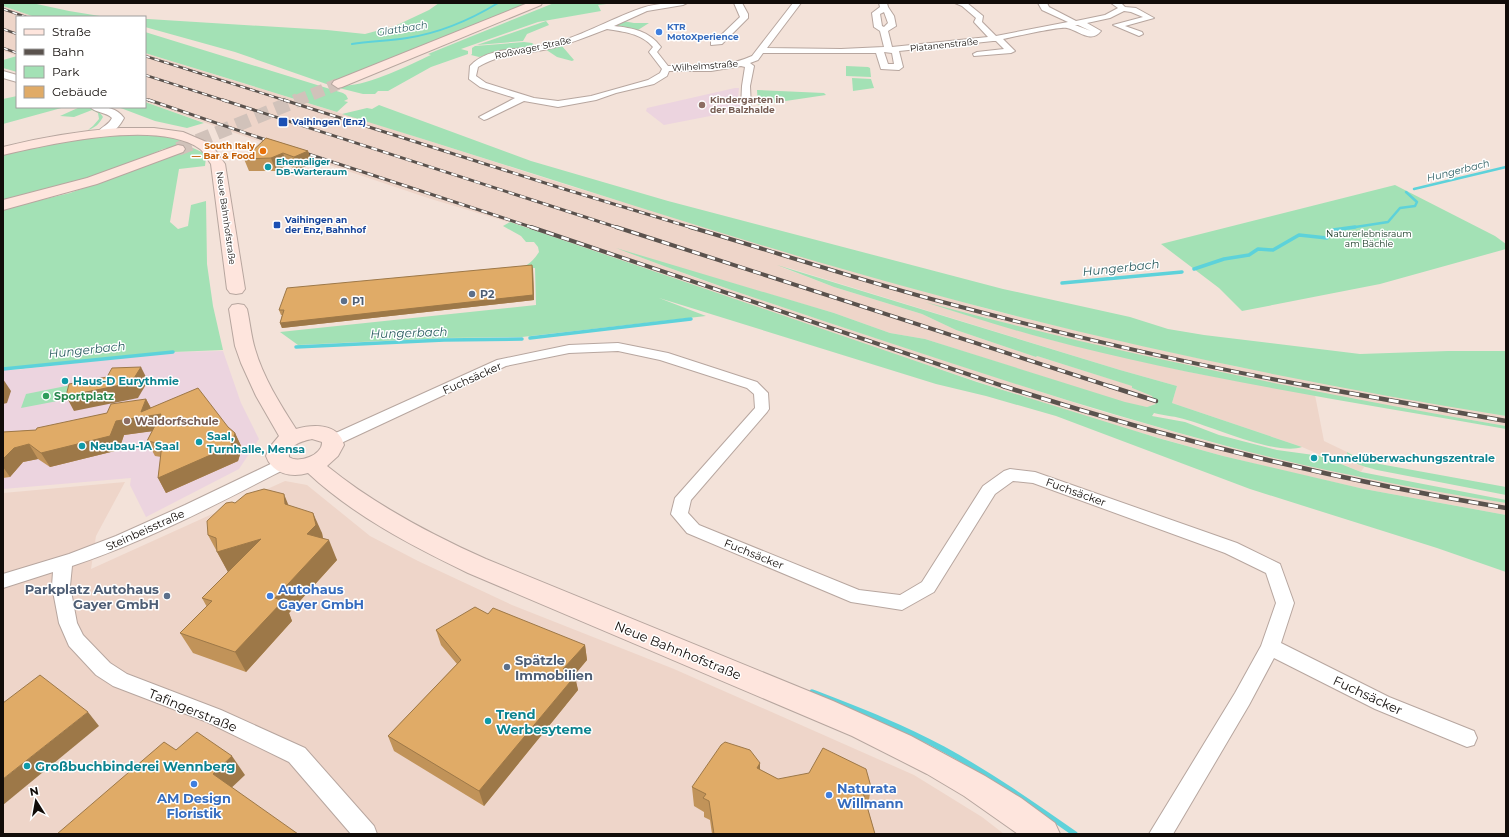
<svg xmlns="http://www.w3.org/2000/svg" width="1509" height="837" font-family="Montserrat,sans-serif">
<rect width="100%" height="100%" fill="#f3e2d9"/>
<g fill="#eed5c9">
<path d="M 3,6 L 35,17 L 17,17 L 17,56 L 3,51 Z"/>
<path d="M 145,53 L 382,126 L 570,186 L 831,265 L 995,311 L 1121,341 L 1239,367 L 1506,416 L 1506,426 L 1372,403 L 1239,377 L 1118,351 L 940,307 L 1047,339 L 1127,358 L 1189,372 L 1315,395 L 1324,441 L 1347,452 L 1348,457 L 1364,467 L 1361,472 L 1302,447 L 1172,403 L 1177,386 L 1120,370 L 789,268 L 781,267 L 834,287 L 922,314 L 956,330 L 1036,357 L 1037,356 L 1133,386 L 1132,388 L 1152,396 L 1156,404 L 1147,407 L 1125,403 L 925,339 L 890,333 L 834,313 L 629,253 L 702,280 L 860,333 L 1100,411 L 1225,446 L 1293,462 L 1364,478 L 1506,503 L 1506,515 L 1364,489 L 1293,473 L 1223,456 L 1095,420 L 854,341 L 518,225 L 431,199 L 258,141 L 145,102 Z"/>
<path d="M 285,481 L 307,485 L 370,536 L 418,561 L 512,605 L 674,669 L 914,775 L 982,817 L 1004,834 L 3,834 L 3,493 L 125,482 L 96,536 L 91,569 Z"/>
</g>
<g fill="#ecd4df">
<path d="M 735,88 L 739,88 L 738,99 L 742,102 L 741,110 L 664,125 L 646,111 L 647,108 Z"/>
<path d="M 223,351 L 241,403 L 259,439 L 239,469 L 146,517 L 130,485 L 131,478 L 3,489 L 3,369 L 15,370 L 173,352 Z"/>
</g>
<g fill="#a3e1b5">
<path d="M 3,3 L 32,3 L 69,11 L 106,17 L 35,17 L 3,6 Z"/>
<path d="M 439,3 L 531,3 L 351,77 L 343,77 L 337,81 L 340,85 C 362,89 409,65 431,55 L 428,54 L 554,3 L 615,3 L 598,5 L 601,11 L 538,22 L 461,49 L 468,51 L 468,54 L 431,67 L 388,91 L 378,91 L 375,94 L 363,94 L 335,87 L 235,52 L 145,27 L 145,19 L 148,19 L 327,30 L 365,34 L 395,26 L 429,10 Z"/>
<path d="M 546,21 L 549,25 L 527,34 L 523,41 L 477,45 Z"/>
<path d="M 623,21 L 634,23 L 649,23 L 638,30 L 618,27 L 618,23 Z"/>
<path d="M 145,32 L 343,93 L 346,95 L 348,99 L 344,101 L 348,102 L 337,112 L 145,53 Z"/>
<path d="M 524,42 L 532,43 L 536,46 L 499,51 L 479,57 L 471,55 L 472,54 L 472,48 L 475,46 Z"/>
<path d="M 562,46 L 574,60 L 572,61 L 557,57 L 545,49 Z"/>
<path d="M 17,56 L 17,72 L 3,68 L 3,60 Z"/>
<path d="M 846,66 L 868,67 L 870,68 L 871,77 L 846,76 Z"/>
<path d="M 852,78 L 871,79 L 874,88 L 853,91 Z"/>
<path d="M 757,90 L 824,93 L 826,95 L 758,105 Z"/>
<path d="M 17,96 L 17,107 L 65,107 L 3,124 L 3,99 Z"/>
<path d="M 145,102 L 204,123 L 187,128 L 155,121 L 118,107 L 145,107 Z"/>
<path d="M 379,105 L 531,161 L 668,201 L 1003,289 L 1130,317 L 1168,329 L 1204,335 L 1360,354 L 1448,351 L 1506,351 L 1506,416 C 1307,384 1109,343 914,289 C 722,237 533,172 342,114 L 367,108 L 372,109 Z"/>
<path d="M 80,107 C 90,107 98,108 103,117 C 99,124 95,128 88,130 L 93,126 L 99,119 L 98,113 L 92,110 L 74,117 L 60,116 Z"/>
<path d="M 123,134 C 147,134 169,135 191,144 L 163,149 L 116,170 L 3,202 L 3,153 L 41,144 Z"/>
<path d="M 193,148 L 204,153 L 206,157 L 205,166 L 179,169 L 170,222 L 178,229 L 188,226 L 191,205 L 206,201 L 207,264 L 213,306 L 223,350 L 173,352 L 16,369 L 3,369 L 3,209 L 70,193 L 153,163 L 155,163 Z"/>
<path d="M 1395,185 L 1495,236 L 1506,244 L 1506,249 L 1380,284 L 1242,311 L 1219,288 L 1161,244 Z"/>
<path d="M 510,222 L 977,382 L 1158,438 L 1223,456 L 1364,489 L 1506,515 L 1506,572 L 1437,548 L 1250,489 L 1056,416 L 986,396 L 936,384 L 659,298 L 706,316 L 522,337 L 445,338 L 298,345 L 280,332 L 536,305 L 535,268 L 513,270 C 526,267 532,263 539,252 L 538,247 L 534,242 L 526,242 L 521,236 L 503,226 Z"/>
<path d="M 616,248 L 834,313 L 890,333 L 925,339 L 1125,402 L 1147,407 L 1156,404 L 1152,396 L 1132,388 L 1132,386 L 1037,356 L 1036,357 L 956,330 L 922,314 L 834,287 L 777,265 L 1120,370 L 1177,386 L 1172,403 L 1302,447 C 1277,456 1213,427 1187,420 C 1176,416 1165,416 1154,413 L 1152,416 L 1185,422 L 1219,435 L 1277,450 L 1321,456 L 1361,472 L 1506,500 L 1506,503 C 1411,488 1316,470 1223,445 C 1109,415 996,378 884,341 C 794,311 704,282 616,248 Z"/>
<path d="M 925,302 C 1117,354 1311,392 1506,426 L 1506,429 C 1354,402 1198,379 1047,339 C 1006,328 965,315 925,302 Z"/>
<path d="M 71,385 L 68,399 L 21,408 L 26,394 Z"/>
<path d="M 1347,452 L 1363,461 L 1506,487 L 1506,495 L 1377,470 C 1367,467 1348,464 1347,452 Z"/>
</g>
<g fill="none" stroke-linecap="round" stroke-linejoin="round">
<path stroke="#5dd2da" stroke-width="2" d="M 352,44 C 370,41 389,41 407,38 C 440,33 470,20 498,3"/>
<g stroke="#5dd2da" stroke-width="2.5">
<path d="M 1414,189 L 1506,167"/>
<path d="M 1349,228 L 1388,222 L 1400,208 L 1415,206 L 1417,202 L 1406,192"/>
</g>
<g stroke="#5dd2da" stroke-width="3.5">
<path d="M 1194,269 L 1224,259 L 1249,255 L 1258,249 L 1273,250 L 1299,235 L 1327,238 L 1333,230 L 1355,227"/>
<path d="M 1062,283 L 1182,272"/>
<path d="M 530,338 L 691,319"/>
<path d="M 296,347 L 444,340 L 522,339"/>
<path d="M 3,369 L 173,352"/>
</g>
<path stroke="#5dd2da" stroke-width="5.5" d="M 812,692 C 856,709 901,726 943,749 C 989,774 1032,804 1075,834"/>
<path stroke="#d1c2ba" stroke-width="12" stroke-dasharray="12 5.5" stroke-linecap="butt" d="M 296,101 L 338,84"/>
<path stroke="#d1c2ba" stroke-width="14" stroke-dasharray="14 7" stroke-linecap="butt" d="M 178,149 L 298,100"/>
<g stroke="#b7a69f" stroke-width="2">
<g id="minor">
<path d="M 669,3 L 687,3 L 683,5 L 647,11 L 614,26 C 633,28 649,31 661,47 L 657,52 L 668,66 C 697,66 726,68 752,56 L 793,3 L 801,3 L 767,48 L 841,49 L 884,47 L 880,31 L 874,27 L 872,13 L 880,7 L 879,3 L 887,3 L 888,7 L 894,16 L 896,26 L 888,31 L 892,47 L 988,37 L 974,22 L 976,18 L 962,6 L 955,3 L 967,3 L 983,16 L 982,22 L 996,36 L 1068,22 L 1042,10 L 1038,3 L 1047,3 L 1049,7 L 1076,21 L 1105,15 L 1118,8 L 1111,3 L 1121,3 L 1125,7 L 1136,8 L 1154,18 L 1125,26 L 1142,32 L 1143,34 L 1139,36 L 1113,25 L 1143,17 L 1131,12 L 1124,11 L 1110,18 L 1087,23 L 1101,31 C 1091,44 1078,30 1067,28 C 1061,26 1013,37 1003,39 L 1015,51 L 1011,53 L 974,56 L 973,54 L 977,52 L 1004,49 L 996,41 L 993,41 L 899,51 L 903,67 L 899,70 L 881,69 L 876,53 L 763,53 L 758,60 L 750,63 L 754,66 L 750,86 L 751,108 L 746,111 L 741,108 L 742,86 L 745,67 L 741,66 L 711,71 L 669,71 L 667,76 L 654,84 L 616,93 L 596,100 L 558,107 L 524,101 L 487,119 L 484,120 L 479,117 L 515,98 L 480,87 L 469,79 L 470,66 C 487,47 519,50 542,46 C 580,38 607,20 642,8 C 650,5 660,4 669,3 ZM 884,12 L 888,23 L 884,27 L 882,26 L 880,14 ZM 1075,25 L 1078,25 L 1091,31 ZM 607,29 C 624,32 641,33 653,47 L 649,52 L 662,69 L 660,73 L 648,80 L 591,96 L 558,101 L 534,98 L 486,83 L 476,76 L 478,67 C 499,54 519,55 543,50 C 565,46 586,37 607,29 ZM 884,52 L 892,53 L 894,64 L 888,64 Z"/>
<path d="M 734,3 L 742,3 L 748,14 L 748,18 L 722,44 L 711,45 L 711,41 L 716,40 L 740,17 Z"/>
<path d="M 618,343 L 668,353 L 757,382 L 768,393 L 769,409 L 767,412 L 691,500 L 688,513 L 699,525 L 859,590 L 900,595 L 922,582 L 983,486 L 1004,471 L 1010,469 L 1035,472 L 1237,543 L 1280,564 L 1294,603 L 1281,643 L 1389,697 L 1474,731 L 1477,738 L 1474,745 L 1467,747 L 1375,709 L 1274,658 L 1249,705 L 1173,834 L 1149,834 L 1235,693 L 1261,646 L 1276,603 L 1266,573 L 1225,553 L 1033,483 L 1013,481 L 995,494 L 934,592 L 902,610 L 851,602 L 687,533 L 671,514 L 675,498 L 755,408 L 754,394 L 747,388 L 660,360 L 618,351 L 569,353 L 506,366 L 339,444 L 334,445 L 329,444 L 326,440 L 329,436 L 497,360 L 569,345 Z"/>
<path d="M 281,459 L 287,460 L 289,464 L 287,468 C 217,504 147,541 72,566 L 70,586 L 77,623 L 83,635 L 110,663 L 127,674 L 221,710 L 305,748 L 374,826 L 377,834 L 351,834 L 289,762 L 207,722 L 113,686 L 96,675 L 69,646 L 59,623 L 52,586 L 53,572 L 3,588 L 3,574 L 69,554 L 116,536 L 185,505 Z"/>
</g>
</g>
<g stroke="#b7a69f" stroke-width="2">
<g id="tertiary">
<path d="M 3,71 L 17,75 L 17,82 L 3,78 Z"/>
<path d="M 90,107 C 104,107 115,106 124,118 C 119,127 111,137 100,134 L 98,132 C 102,126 109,125 112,118 C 106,112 96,113 90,107 Z"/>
</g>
</g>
<g stroke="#b7a69f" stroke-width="2">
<g id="secondary">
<path d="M 528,3 L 542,3 L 541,5 L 342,87 L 338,88 L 332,84 L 334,81 Z"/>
<path d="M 120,128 L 154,128 L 183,132 L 211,144 L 225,164 L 245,289 L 242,293 L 236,294 L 230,293 L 227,289 L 211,164 C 208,160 204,152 200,149 C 159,119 50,144 3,155 L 3,147 C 42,137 80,131 120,128 Z"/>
<path d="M 178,145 L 183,146 L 185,149 L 183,152 L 97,184 L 3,210 L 3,200 L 87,178 Z"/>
<path d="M 238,304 L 244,305 L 247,309 C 250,322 251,336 255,349 C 263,377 280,404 296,429 C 313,424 339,423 344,445 L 338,456 L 327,466 C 375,505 430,534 486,559 L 833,701 L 911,736 L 985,776 L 1021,798 L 1055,823 L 1060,834 L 1018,834 L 964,796 L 927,774 L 852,736 L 468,573 C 412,546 354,516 308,473 C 292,478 272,474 266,456 L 269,448 L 279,436 L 256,396 L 241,363 L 235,346 L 229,309 L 232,305 ZM 312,439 L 322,442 C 323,455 298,464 289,457 C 288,445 302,441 312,439 Z"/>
</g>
</g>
<use href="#minor" fill="#fff" fill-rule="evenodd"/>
<use href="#tertiary" fill="#fff" fill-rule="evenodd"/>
<use href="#secondary" fill="#fee5dd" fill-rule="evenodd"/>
<g stroke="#5a524d" stroke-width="2.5">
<g id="rail-far3">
<path d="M 3,9 L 26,17"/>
<path d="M 3,29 L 17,34"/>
<path d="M 3,48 L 17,53"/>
<path d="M 145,56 L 287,101"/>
<path d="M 145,75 L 226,101"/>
<path d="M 145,99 L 151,101"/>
</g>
</g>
<g stroke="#5a524d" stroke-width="3">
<g id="rail-far2">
<path d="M 149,100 L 275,143"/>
<path d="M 223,100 L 619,228"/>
<path d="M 284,100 L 564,189 L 693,228"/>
<path d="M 299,151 L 534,228"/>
</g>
</g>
<g stroke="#5a524d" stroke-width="4">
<g id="rail-far1">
<path d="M 531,227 L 1006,387"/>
<path d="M 616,227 L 1112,387"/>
<path d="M 690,227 C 772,251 853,278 935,300 C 1061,334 1187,364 1315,387"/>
</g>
</g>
<g stroke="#5a524d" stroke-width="4.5">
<g id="rail">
<path d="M 1003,386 C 1168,439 1335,480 1506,508"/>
<path d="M 1109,386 L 1156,401"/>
<path d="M 1310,386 L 1506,421"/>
</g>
</g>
<use href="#rail-far3" stroke="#fff" stroke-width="1.5" stroke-dasharray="5" stroke-linecap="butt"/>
<use href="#rail-far2" stroke="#fff" stroke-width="2" stroke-dasharray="6" stroke-linecap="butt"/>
<use href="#rail-far1" stroke="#fff" stroke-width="2.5" stroke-dasharray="8" stroke-linecap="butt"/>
<use href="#rail" stroke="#fff" stroke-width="3" stroke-dasharray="10" stroke-linecap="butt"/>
</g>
<g fill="#c19359">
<path d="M 266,138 L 308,151 L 312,163 L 298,170 L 287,165 L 276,171 L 249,171 L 244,159 Z"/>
<path d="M 533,269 L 534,300 L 282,328 L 280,323 L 282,315 L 281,315 L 279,310 Z"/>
<path d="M 146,399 L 151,408 L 228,427 L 235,433 L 242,448 L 238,461 L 166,493 L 158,478 L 161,457 L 155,456 L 147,441 L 152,431 L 124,435 L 119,450 L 50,467 L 38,459 L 23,462 L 10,477 L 3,478 L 3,432 L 36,430 L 107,413 Z"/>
<path d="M 288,506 L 322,533 L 323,538 L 337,560 L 289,613 L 292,621 L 246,672 L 193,653 L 180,633 L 207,607 L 202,598 L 228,572 L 208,535 Z"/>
<path d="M 488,614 L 585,645 L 587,660 L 574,675 L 578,690 L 484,806 L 394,751 L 388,736 L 457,664 L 441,645 L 436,630 Z"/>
<path d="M 760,763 L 760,770 L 778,779 L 871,787 L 868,806 L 867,806 L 875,834 L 712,834 L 710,820 L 704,817 L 704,812 L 694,806 L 692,787 Z"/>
</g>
<g fill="#9d7848">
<path d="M 308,151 L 312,163 L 298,170 L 294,157 Z"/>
<path d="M 283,153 L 287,165 L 276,171 L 271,158 Z"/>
<path d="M 532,265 L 533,269 L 534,300 L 282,328 L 280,323 Z"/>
<path d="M 141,367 L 148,381 L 138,398 L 74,411 L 66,396 Z"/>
<path d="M 3,379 L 11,391 L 7,403 L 3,404 Z"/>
<path d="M 146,399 L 154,414 L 161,414 L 169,429 L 124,435 L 119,450 L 50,467 L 41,453 L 116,421 L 141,412 Z"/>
<path d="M 235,433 L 242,448 L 238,461 L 166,493 L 158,478 Z"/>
<path d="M 29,444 L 38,459 L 23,462 L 10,477 L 3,467 L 3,459 L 14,448 Z"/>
<path d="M 284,494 L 292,514 L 285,504 Z"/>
<path d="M 313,513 L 322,533 L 324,545 L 307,534 Z"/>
<path d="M 261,539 L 228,572 L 217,552 Z"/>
<path d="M 329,540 L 337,560 L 289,613 L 292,621 L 246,672 L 235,652 L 275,598 Z"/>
<path d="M 585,645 L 587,660 L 567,684 L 563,669 Z"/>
<path d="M 575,676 L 578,690 L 484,806 L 479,791 Z"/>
<path d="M 88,712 L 99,726 L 3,805 L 3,779 Z"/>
<path d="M 232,756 L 245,775 L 226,793 L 213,774 Z"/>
<path d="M 760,763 L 760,782 L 757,768 Z"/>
</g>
<g fill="#e0ab67" stroke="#9d7848">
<path d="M 266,138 L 308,151 L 294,157 L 283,153 L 271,158 L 244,159 Z"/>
<path d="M 532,265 L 533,295 L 280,323 L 284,310 L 279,310 L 287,288 Z"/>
<path d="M 141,367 L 131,383 L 66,396 L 69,384 L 107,377 L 112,368 Z"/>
<path d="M 198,388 L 228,427 L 235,433 L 231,446 L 158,478 L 162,444 L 147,441 L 161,414 L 116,421 L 110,436 L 41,453 L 29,444 L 14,448 L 3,459 L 3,432 L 36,430 L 37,428 L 107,413 L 111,404 L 146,399 L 141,412 Z"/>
<path d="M 264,489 L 284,494 L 285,504 L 313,513 L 316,525 L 307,534 L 329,540 L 275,598 L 283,601 L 235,652 L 180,633 L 212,601 L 202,598 L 261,539 L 217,552 L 216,538 L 208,535 L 207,521 L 226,503 L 232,502 L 235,503 L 246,494 Z"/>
<path d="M 475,607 L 488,614 L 493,608 L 585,645 L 563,669 L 575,676 L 479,791 L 388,736 L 461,660 L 436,630 Z"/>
<path d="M 40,675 L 88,712 L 3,779 L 3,703 Z"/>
<path d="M 197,732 L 232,756 L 213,774 L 298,834 L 57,834 L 164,742 L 176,750 Z"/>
<path d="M 725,742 L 750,750 L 760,763 L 757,768 L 778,779 L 809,773 L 823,748 L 866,769 L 871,787 L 862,789 L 875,834 L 714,834 L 709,801 L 703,798 L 706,794 L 692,787 L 721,745 Z"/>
</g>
<g fill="#3f7fe0" stroke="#fff" stroke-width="1.5">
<circle cx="659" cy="32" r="4"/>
<circle cx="270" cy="596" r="4"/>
<circle cx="194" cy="784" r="4"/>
<circle cx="829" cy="795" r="4"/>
</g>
<g fill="#8d6e63" stroke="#fff" stroke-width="1.5">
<circle cx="702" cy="105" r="4"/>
<circle cx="127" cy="421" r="4"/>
</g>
<g fill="#1a4fb4" stroke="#fff" stroke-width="1.5">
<rect x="278" y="117" width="10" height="10" rx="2"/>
<rect x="273" y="221" width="8" height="8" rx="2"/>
</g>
<circle fill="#e8710a" stroke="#fff" stroke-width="1.5" cx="263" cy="151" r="4"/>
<g fill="#0f9aa8" stroke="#fff" stroke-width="1.5">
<circle cx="268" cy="167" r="4"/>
<circle cx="65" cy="381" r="4"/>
<circle cx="199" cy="442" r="4"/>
<circle cx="82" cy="446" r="4"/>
<circle cx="1314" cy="458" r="4"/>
<circle cx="488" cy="721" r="4"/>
<circle cx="27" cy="766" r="4"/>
</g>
<g fill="#5c6f8a" stroke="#fff" stroke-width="1.5">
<circle cx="472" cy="294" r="4"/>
<circle cx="344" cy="301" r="4"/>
<circle cx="167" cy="596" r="4"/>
<circle cx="507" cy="667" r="4"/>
</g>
<circle fill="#2e9e5b" stroke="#fff" stroke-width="1.5" cx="46" cy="396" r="4"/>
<g text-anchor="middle" stroke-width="3" stroke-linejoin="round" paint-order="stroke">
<g font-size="9" font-weight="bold" fill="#366cbe" stroke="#fff" text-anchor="start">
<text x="667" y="30">KTR<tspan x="667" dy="10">MotoXperience</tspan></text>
</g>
<g font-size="9" fill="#110c09" stroke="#fff">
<text transform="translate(944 45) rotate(-6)" y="3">Platanenstraße</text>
<text transform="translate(533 48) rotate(-12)" y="3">Roßwager Straße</text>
<text transform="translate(705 66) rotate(-4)" y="3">Wilhelmstraße</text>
<text transform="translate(226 218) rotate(82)" y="3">Neue Bahnhofstraße</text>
</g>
<g font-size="9" font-weight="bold" fill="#785e54" stroke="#fff" text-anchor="start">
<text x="710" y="103">Kindergarten in<tspan x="710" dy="10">der Balzhalde</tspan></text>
</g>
<g font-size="9" font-weight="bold" fill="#164399" stroke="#fff" text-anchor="start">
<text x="292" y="125">Vaihingen (Enz)</text>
<text x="285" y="223">Vaihingen an<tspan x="285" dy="10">der Enz, Bahnhof</tspan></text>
</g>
<g font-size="9" font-weight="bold" fill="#c56008" stroke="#fff" text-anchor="end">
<text x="255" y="149">South Italy<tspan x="255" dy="10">— Bar &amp; Food</tspan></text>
</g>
<g font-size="9" font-weight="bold" fill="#0d838f" stroke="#fff" text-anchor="start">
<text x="276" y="165">Ehemaliger<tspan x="276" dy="10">DB-Warteraum</tspan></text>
</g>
<g font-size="9" fill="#12331e" stroke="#fff">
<text x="1369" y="237">Naturerlebnisraum<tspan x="1369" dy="10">am Bächle</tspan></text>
</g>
<g font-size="10" font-style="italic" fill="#2a5c60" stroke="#fff">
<text transform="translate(402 28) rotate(-9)" y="4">Glattbach</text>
<text transform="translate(1458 170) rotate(-14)" y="4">Hungerbach</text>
</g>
<g font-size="11" font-weight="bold" fill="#4e5e75" stroke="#fff" text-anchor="start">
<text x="480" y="298">P2</text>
<text x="352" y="305">P1</text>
</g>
<g font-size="11" fill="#110c09" stroke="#fff">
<text transform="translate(472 378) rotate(-24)" y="4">Fuchsäcker</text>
<text transform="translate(1076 492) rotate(20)" y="4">Fuchsäcker</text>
<text transform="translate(145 530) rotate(-24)" y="4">Steinbeisstraße</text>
<text transform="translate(754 554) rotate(22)" y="4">Fuchsäcker</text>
</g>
<g font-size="11" font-weight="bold" fill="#0d838f" stroke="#fff" text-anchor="start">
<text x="73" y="385">Haus-D Eurythmie</text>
<text x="207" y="440">Saal,<tspan x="207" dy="13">Turnhalle, Mensa</tspan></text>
<text x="90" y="450">Neubau-1A Saal</text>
<text x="1322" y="462">Tunnelüberwachungszentrale</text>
</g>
<g font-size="11" font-weight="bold" fill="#27864d" stroke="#fff" text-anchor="start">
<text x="54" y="400">Sportplatz</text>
</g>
<g font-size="11" font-weight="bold" fill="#785e54" stroke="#fff" text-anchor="start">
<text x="135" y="425">Waldorfschule</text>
</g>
<g font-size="12" font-style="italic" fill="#2a5c60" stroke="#fff">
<text transform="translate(1121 268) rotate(-6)" y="4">Hungerbach</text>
<text transform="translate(409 333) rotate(-2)" y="4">Hungerbach</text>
<text transform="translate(87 350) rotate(-6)" y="4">Hungerbach</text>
</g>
<g font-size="13" font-weight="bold" fill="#4e5e75" stroke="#fff" text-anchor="end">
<text x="159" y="594">Parkplatz Autohaus<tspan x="159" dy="15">Gayer GmbH</tspan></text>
<text x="515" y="665" text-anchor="start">Spätzle<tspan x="515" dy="15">Immobilien</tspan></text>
</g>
<g font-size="13" font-weight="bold" fill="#366cbe" stroke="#fff" text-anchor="start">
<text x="278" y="594">Autohaus<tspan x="278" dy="15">Gayer GmbH</tspan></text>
<text x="837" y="793">Naturata<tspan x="837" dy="15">Willmann</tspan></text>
<text x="194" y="803" text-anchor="middle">AM Design<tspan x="194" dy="15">Floristik</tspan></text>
</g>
<g font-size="13" fill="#110c09" stroke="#fff">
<text transform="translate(678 650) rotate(22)" y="5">Neue Bahnhofstraße</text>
<text transform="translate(1368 695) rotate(25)" y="5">Fuchsäcker</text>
<text transform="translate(193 710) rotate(22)" y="5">Tafingerstraße</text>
</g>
<g font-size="13" font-weight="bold" fill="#0d838f" stroke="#fff" text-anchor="start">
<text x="496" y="719">Trend<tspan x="496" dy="15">Werbesyteme</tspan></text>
<text x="35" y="771">Großbuchbinderei Wennberg</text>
</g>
</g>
<rect width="1509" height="837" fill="none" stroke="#110c09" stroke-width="8"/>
<rect x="16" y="16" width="130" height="92" fill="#ffffff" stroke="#a09e9d"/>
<rect x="24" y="29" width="20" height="6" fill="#fee5dd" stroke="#a09e9d"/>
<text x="52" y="36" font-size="12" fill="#110c09">Straße</text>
<rect x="24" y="49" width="20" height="6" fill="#5a524d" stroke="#a09e9d"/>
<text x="52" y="56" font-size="12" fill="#110c09">Bahn</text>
<rect x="24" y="66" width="20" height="12" fill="#a3e1b5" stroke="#a09e9d"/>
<text x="52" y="76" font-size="12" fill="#110c09">Park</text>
<rect x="24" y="86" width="20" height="12" fill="#e0ab67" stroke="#a09e9d"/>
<text x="52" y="96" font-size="12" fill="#110c09">Gebäude</text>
<g transform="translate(36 801) rotate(349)" stroke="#ffffff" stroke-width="3" paint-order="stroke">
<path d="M0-3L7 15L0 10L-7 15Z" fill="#110c09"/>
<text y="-6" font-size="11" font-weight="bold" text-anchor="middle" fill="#110c09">N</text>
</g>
</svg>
